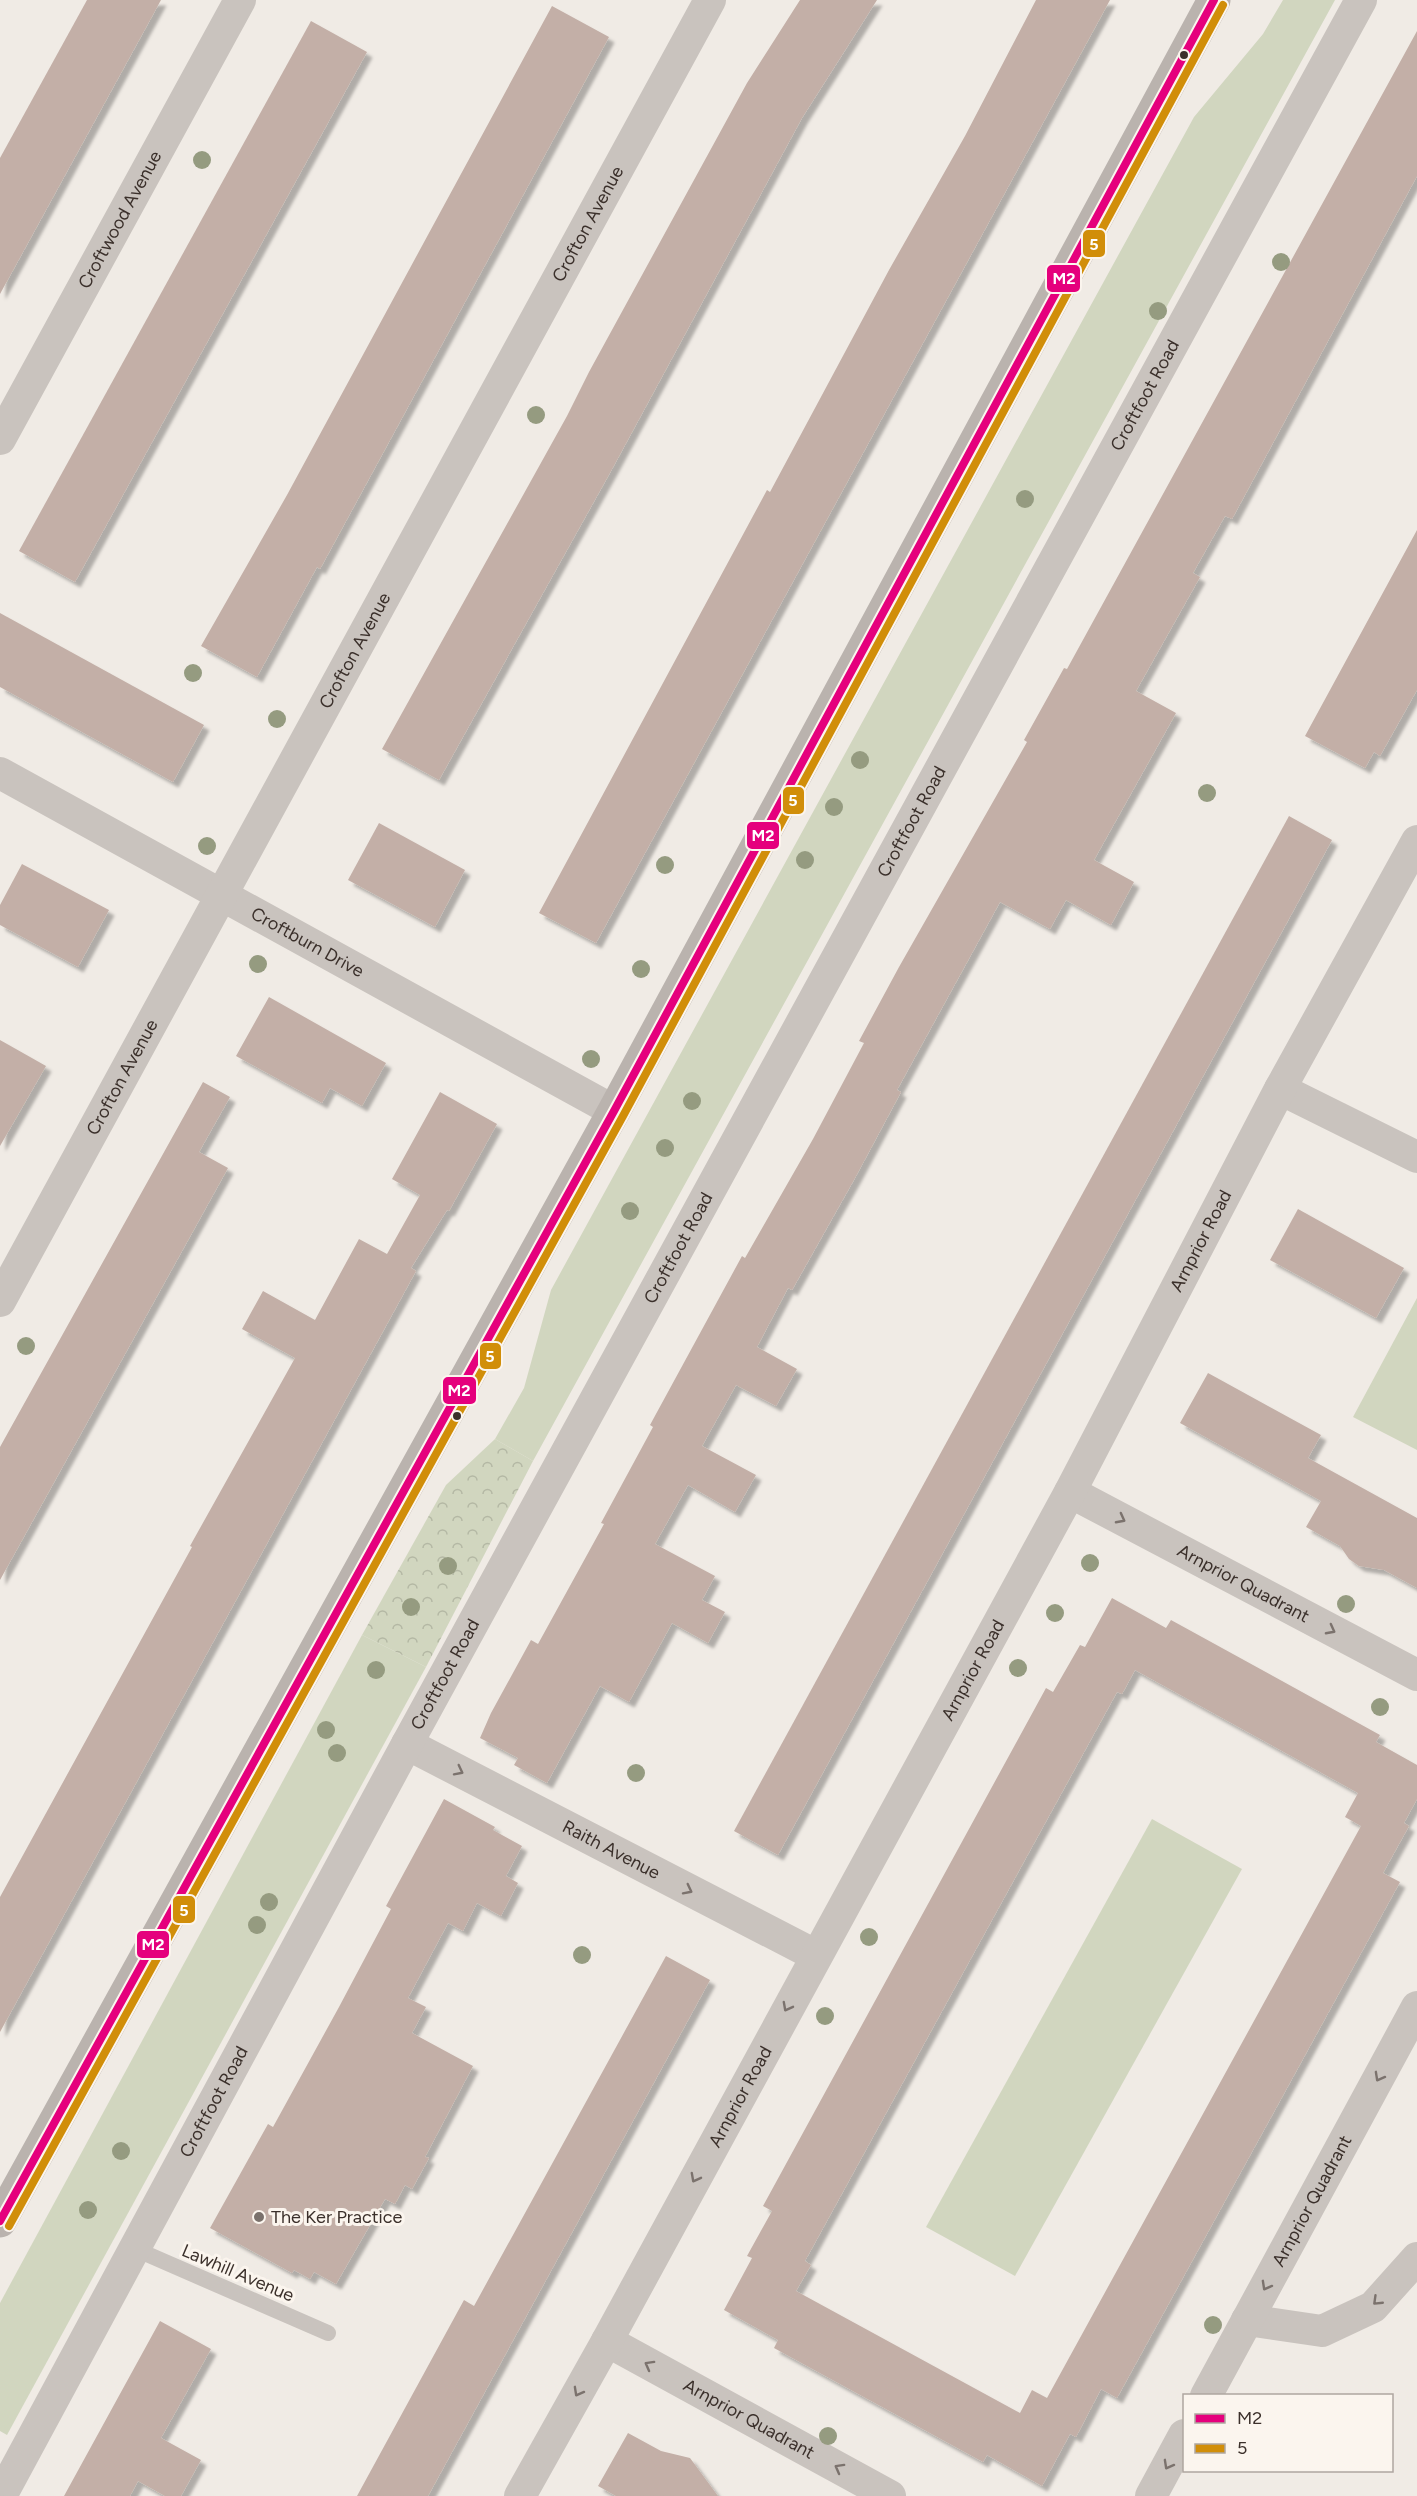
<svg xmlns="http://www.w3.org/2000/svg" width="1417" height="2496" font-family="Figtree,sans-serif">
<defs>
<pattern id="forest-crowns" width="20" height="18" patternUnits="userSpaceOnUse" patternTransform="scale(1.5)"><rect width="20" height="18" fill="#d1d6bf"/><path d="M2 6a3 3 0 1 1 6 0M12 15a3 3 0 1 1 6 0" fill="none" stroke="#b4b8a4"/></pattern>
<filter id="shadow"><feDropShadow dx="5.5" dy="5.5" stdDeviation="1.5" flood-color="#0004"/></filter>
</defs>
<rect width="100%" height="100%" fill="#f0ebe5"/>
<g fill="#d1d6bf">
<path d="M 1283,0 L 1335,0 L 533,1461 L 495,1439 L 524,1388 L 551,1290 L 1194,117 L 1263,34 Z"/>
<path d="M 1417,1298 L 1417,1450 L 1353,1417 Z"/>
<path d="M 362,1635 L 426,1667 L 7,2435 L 0,2431 L 0,2303 Z"/>
<path d="M 1152,1819 L 1242,1869 L 1015,2276 L 926,2227 Z"/>
</g>
<path fill="url(#forest-crowns)" d="M 495,1439 L 533,1461 L 426,1667 L 362,1635 L 446,1485 Z"/>
<g fill="#c3afa7" fill-rule="evenodd" filter="url(#shadow)">
<path d="M 87,0 L 161,0 L 0,294 L 0,158 Z"/>
<path d="M 800,0 L 877,0 L 802,118 L 611,471 L 439,780 L 382,749 L 567,416 L 589,372 L 747,83 Z"/>
<path d="M 1036,0 L 1110,0 L 596,943 L 539,913 L 767,490 L 770,492 L 889,270 L 965,136 Z"/>
<path d="M 552,6 L 609,37 L 320,569 L 317,567 L 257,677 L 201,646 L 287,495 Z"/>
<path d="M 311,21 L 367,52 L 75,582 L 19,551 Z"/>
<path d="M 1417,31 L 1417,176 L 1232,519 L 1225,516 L 1193,573 L 1200,577 L 1136,691 L 1176,713 L 1094,860 L 1134,882 L 1111,925 L 1066,900 L 1050,929 L 1000,902 L 897,1090 L 901,1092 L 855,1178 L 792,1290 L 788,1288 L 757,1347 L 797,1369 L 776,1406 L 736,1385 L 702,1446 L 756,1475 L 735,1512 L 688,1485 L 655,1544 L 715,1576 L 702,1600 L 725,1612 L 708,1643 L 672,1623 L 629,1702 L 600,1686 L 547,1783 L 514,1765 L 518,1758 L 480,1738 L 491,1713 L 531,1640 L 538,1644 L 604,1524 L 601,1523 L 653,1427 L 650,1425 L 742,1256 L 745,1258 L 813,1139 L 864,1043 L 859,1041 L 899,967 L 1027,742 L 1024,740 L 1064,668 L 1067,669 Z"/>
<path d="M 1417,530 L 1417,690 L 1380,756 L 1374,752 L 1365,768 L 1305,736 Z"/>
<path d="M 0,613 L 204,725 L 173,782 L 0,687 Z"/>
<path d="M 1289,816 L 1332,840 L 778,1855 L 734,1831 Z"/>
<path d="M 379,823 L 465,870 L 435,927 L 348,880 Z"/>
<path d="M 22,864 L 109,910 L 78,967 L 0,925 L 0,905 Z"/>
<path d="M 269,997 L 386,1063 L 362,1106 L 330,1088 L 322,1103 L 236,1056 Z"/>
<path d="M 0,1040 L 46,1066 L 0,1146 Z"/>
<path d="M 203,1082 L 230,1097 L 199,1152 L 228,1168 L 0,1580 L 0,1447 Z"/>
<path d="M 440,1092 L 497,1124 L 449,1211 L 447,1210 L 411,1268 L 416,1271 L 0,2032 L 0,1897 L 192,1547 L 190,1546 L 295,1358 L 242,1329 L 263,1291 L 315,1320 L 359,1239 L 387,1254 L 420,1195 L 392,1179 Z"/>
<path d="M 1298,1209 L 1404,1268 L 1376,1318 L 1270,1260 Z"/>
<path d="M 1208,1373 L 1321,1435 L 1308,1458 L 1417,1518 L 1417,1588 L 1384,1570 L 1359,1566 L 1349,1559 L 1340,1546 L 1306,1527 L 1321,1501 L 1180,1423 Z"/>
<path d="M 1112,1598 L 1166,1628 L 1171,1620 L 1380,1735 L 1376,1742 L 1417,1765 L 1417,1799 L 1404,1823 L 1409,1826 L 1383,1873 L 1400,1882 L 1117,2398 L 1101,2389 L 1076,2437 L 1070,2434 L 1042,2486 L 987,2455 L 983,2462 L 774,2348 L 778,2340 L 724,2310 L 752,2258 L 747,2256 L 772,2211 L 763,2206 L 1046,1688 L 1053,1692 L 1080,1645 L 1085,1647 ZM 1135,1670 L 1358,1793 L 1345,1817 L 1361,1826 L 1047,2398 L 1032,2390 L 1020,2413 L 796,2291 L 811,2265 L 805,2261 L 1117,1692 L 1122,1694 Z"/>
<path d="M 444,1799 L 495,1827 L 493,1830 L 522,1846 L 506,1876 L 518,1883 L 501,1916 L 477,1903 L 463,1931 L 448,1923 L 408,1998 L 426,2007 L 412,2033 L 473,2066 L 425,2157 L 429,2158 L 412,2189 L 405,2185 L 395,2204 L 385,2199 L 336,2284 L 314,2272 L 310,2279 L 294,2270 L 292,2273 L 210,2228 L 268,2124 L 273,2127 L 339,2007 L 391,1909 L 386,1906 Z"/>
<path d="M 666,1956 L 710,1980 L 428,2496 L 357,2496 L 464,2300 L 474,2306 Z"/>
<path d="M 160,2321 L 211,2349 L 161,2438 L 201,2460 L 181,2496 L 165,2496 L 138,2481 L 130,2496 L 64,2496 Z"/>
<path d="M 628,2433 L 661,2451 L 690,2458 L 718,2496 L 616,2496 L 598,2486 Z"/>
</g>
<g fill="none" stroke-linecap="round" stroke-linejoin="round">
<path stroke="#c9c3be" stroke-width="16" d="M 133,2248 L 328,2333"/>
<g stroke="#c9c3be" stroke-width="32">
<path id="s1" d="M 0,439 L 240,0"/>
<path id="s2" d="M 0,773 L 614,1111"/>
<path d="M 1280,1089 L 1417,1157"/>
<path id="s3" d="M 0,1301 L 710,0"/>
<path id="s4" d="M 1070,1492 L 1417,1675"/>
<path id="s5" d="M 407,1744 L 815,1955"/>
<path d="M 1247,2320 L 1322,2331 L 1373,2307 L 1417,2258"/>
<path id="s6" d="M 607,2341 L 890,2496"/>
<path id="s7" d="M 1206,2396 L 1417,2007"/>
<path id="s8" d="M 1,2496 L 407,1744 L 1361,0"/>
<path id="s9" d="M 520,2496 L 607,2341 L 1070,1492 L 1280,1089 L 1417,841"/>
<path d="M 1151,2496 L 1184,2435"/>
</g>
<path stroke="#bab3ae" stroke-width="33" d="M 0,2221 L 614,1111 L 1214,0"/>
<g stroke="#fbf5ee" stroke-width="12">
<path id="bus-1" d="M 0,2221 L 614,1111 L 1214,0"/>
</g>
<g stroke="#fbf5ee" stroke-width="12">
<path id="bus-2" d="M 9,2226 L 623,1116 L 1223,5"/>
</g>
<use href="#bus-1" stroke="#e5007d" stroke-width="8"/>
<use href="#bus-2" stroke="#d18e09" stroke-width="8"/>
</g>
<g fill="#959b80">
<circle cx="202" cy="160" r="9"/>
<circle cx="1281" cy="262" r="9"/>
<circle cx="1158" cy="311" r="9"/>
<circle cx="536" cy="415" r="9"/>
<circle cx="1025" cy="499" r="9"/>
<circle cx="193" cy="673" r="9"/>
<circle cx="277" cy="719" r="9"/>
<circle cx="860" cy="760" r="9"/>
<circle cx="1207" cy="793" r="9"/>
<circle cx="834" cy="807" r="9"/>
<circle cx="207" cy="846" r="9"/>
<circle cx="805" cy="860" r="9"/>
<circle cx="665" cy="865" r="9"/>
<circle cx="258" cy="964" r="9"/>
<circle cx="641" cy="969" r="9"/>
<circle cx="591" cy="1059" r="9"/>
<circle cx="692" cy="1101" r="9"/>
<circle cx="665" cy="1148" r="9"/>
<circle cx="630" cy="1211" r="9"/>
<circle cx="26" cy="1346" r="9"/>
<circle cx="1090" cy="1563" r="9"/>
<circle cx="448" cy="1566" r="9"/>
<circle cx="1346" cy="1604" r="9"/>
<circle cx="411" cy="1607" r="9"/>
<circle cx="1055" cy="1613" r="9"/>
<circle cx="1018" cy="1668" r="9"/>
<circle cx="376" cy="1670" r="9"/>
<circle cx="1380" cy="1707" r="9"/>
<circle cx="326" cy="1730" r="9"/>
<circle cx="337" cy="1753" r="9"/>
<circle cx="636" cy="1773" r="9"/>
<circle cx="269" cy="1902" r="9"/>
<circle cx="257" cy="1925" r="9"/>
<circle cx="869" cy="1937" r="9"/>
<circle cx="582" cy="1955" r="9"/>
<circle cx="825" cy="2016" r="9"/>
<circle cx="121" cy="2151" r="9"/>
<circle cx="88" cy="2210" r="9"/>
<circle cx="1213" cy="2325" r="9"/>
<circle cx="828" cy="2436" r="9"/>
</g>
<defs><path id="oneway-chevron" d="M-2-3.5L2.5 0L-2 3.5" fill="none" stroke-width="1.6" stroke-linecap="round" stroke-linejoin="round" transform="scale(1.5)"/></defs>
<g stroke="#7b726d">
<use href="#oneway-chevron" transform="translate(1121 1519) rotate(28)"/>
<use href="#oneway-chevron" transform="translate(1331 1630) rotate(28)"/>
<use href="#oneway-chevron" transform="translate(459 1771) rotate(27)"/>
<use href="#oneway-chevron" transform="translate(688 1890) rotate(27)"/>
<use href="#oneway-chevron" transform="translate(787 2007) rotate(118)"/>
<use href="#oneway-chevron" transform="translate(1379 2077) rotate(119)"/>
<use href="#oneway-chevron" transform="translate(695 2178) rotate(118)"/>
<use href="#oneway-chevron" transform="translate(1266 2286) rotate(119)"/>
<use href="#oneway-chevron" transform="translate(1377 2301) rotate(136)"/>
<use href="#oneway-chevron" transform="translate(649 2365) rotate(-151)"/>
<use href="#oneway-chevron" transform="translate(578 2392) rotate(119)"/>
<use href="#oneway-chevron" transform="translate(1168 2465) rotate(119)"/>
<use href="#oneway-chevron" transform="translate(839 2468) rotate(-151)"/>
</g>
<g fill="#3b302b" stroke="#fbf5ee" stroke-width="2">
<circle cx="1184" cy="55" r="5"/>
<circle cx="457" cy="1416" r="5"/>
</g>
<circle fill="#7a716c" stroke="#fbf5ee" stroke-width="2" cx="259" cy="2217" r="6"/>
<g text-anchor="middle" stroke-width="6" stroke-linejoin="round" paint-order="stroke">
<g font-size="18" fill="#3b302b" stroke="#fbf5ee">
<text dy="6" stroke="none"><textPath href="#s1" startOffset="250">Croftwood Avenue</textPath></text>
<text dy="6" stroke="none"><textPath href="#s3" startOffset="1227">Crofton Avenue</textPath></text>
<text dy="6" stroke="none"><textPath href="#s8" startOffset="2392">Croftfoot Road</textPath></text>
<text dy="6" stroke="none"><textPath href="#s3" startOffset="741">Crofton Avenue</textPath></text>
<text dy="6" stroke="none"><textPath href="#s8" startOffset="1906">Croftfoot Road</textPath></text>
<text dy="6" stroke="none"><textPath href="#s2" startOffset="351">Croftburn Drive</textPath></text>
<text dy="6" stroke="none"><textPath href="#s3" startOffset="255">Crofton Avenue</textPath></text>
<text dy="6" stroke="none"><textPath href="#s9" startOffset="1428">Arnprior Road</textPath></text>
<text dy="6" stroke="none"><textPath href="#s8" startOffset="1420">Croftfoot Road</textPath></text>
<text dy="6" stroke="none"><textPath href="#s4" startOffset="196">Arnprior Quadrant</textPath></text>
<text dy="6" stroke="none"><textPath href="#s9" startOffset="942">Arnprior Road</textPath></text>
<text dy="6" stroke="none"><textPath href="#s8" startOffset="934">Croftfoot Road</textPath></text>
<text dy="6" stroke="none"><textPath href="#s5" startOffset="230">Raith Avenue</textPath></text>
<text dy="6" stroke="none"><textPath href="#s9" startOffset="456">Arnprior Road</textPath></text>
<text dy="6" stroke="none"><textPath href="#s8" startOffset="448">Croftfoot Road</textPath></text>
<text dy="6" stroke="none"><textPath href="#s7" startOffset="222">Arnprior Quadrant</textPath></text>
<text transform="translate(238 2273) rotate(23)" y="6">Lawhill Avenue</text>
<text dy="6" stroke="none"><textPath href="#s6" startOffset="162">Arnprior Quadrant</textPath></text>
</g>
<g font-size="18" fill="#3b302b" stroke="#fbf5ee" text-anchor="start">
<text x="271" y="2223">The Ker Practice</text>
</g>
</g>
<g stroke="#fbf5ee" stroke-width="2">
<rect x="1082" y="229" width="24" height="29" rx="6" fill="#d18e09"/>
<rect x="1046" y="264" width="35" height="29" rx="6" fill="#e5007d"/>
<rect x="782" y="786" width="23" height="29" rx="6" fill="#d18e09"/>
<rect x="746" y="821" width="34" height="29" rx="6" fill="#e5007d"/>
<rect x="479" y="1342" width="23" height="28" rx="6" fill="#d18e09"/>
<rect x="442" y="1376" width="35" height="29" rx="6" fill="#e5007d"/>
<rect x="172" y="1895" width="24" height="29" rx="6" fill="#d18e09"/>
<rect x="136" y="1930" width="34" height="29" rx="6" fill="#e5007d"/>
</g>
<g font-size="16" text-anchor="middle" font-weight="bold" fill="#fff">
<text x="1094" y="250">5</text>
<text x="1064" y="284">M2</text>
<text x="793" y="806">5</text>
<text x="763" y="841">M2</text>
<text x="490" y="1362">5</text>
<text x="459" y="1396">M2</text>
<text x="184" y="1916">5</text>
<text x="153" y="1950">M2</text>
</g>
<rect x="1183" y="2394" width="210" height="78" fill="#fbf5ee" stroke="#aea6a0" stroke-width="1.5"/>
<rect x="1195" y="2414" width="30" height="9" fill="#e5007d" stroke="#aea6a0" stroke-width="1.5"/>
<text x="1237" y="2424" font-size="18" fill="#3b302b">M2</text>
<rect x="1195" y="2444" width="30" height="9" fill="#d18e09" stroke="#aea6a0" stroke-width="1.5"/>
<text x="1237" y="2454" font-size="18" fill="#3b302b">5</text>
</svg>
